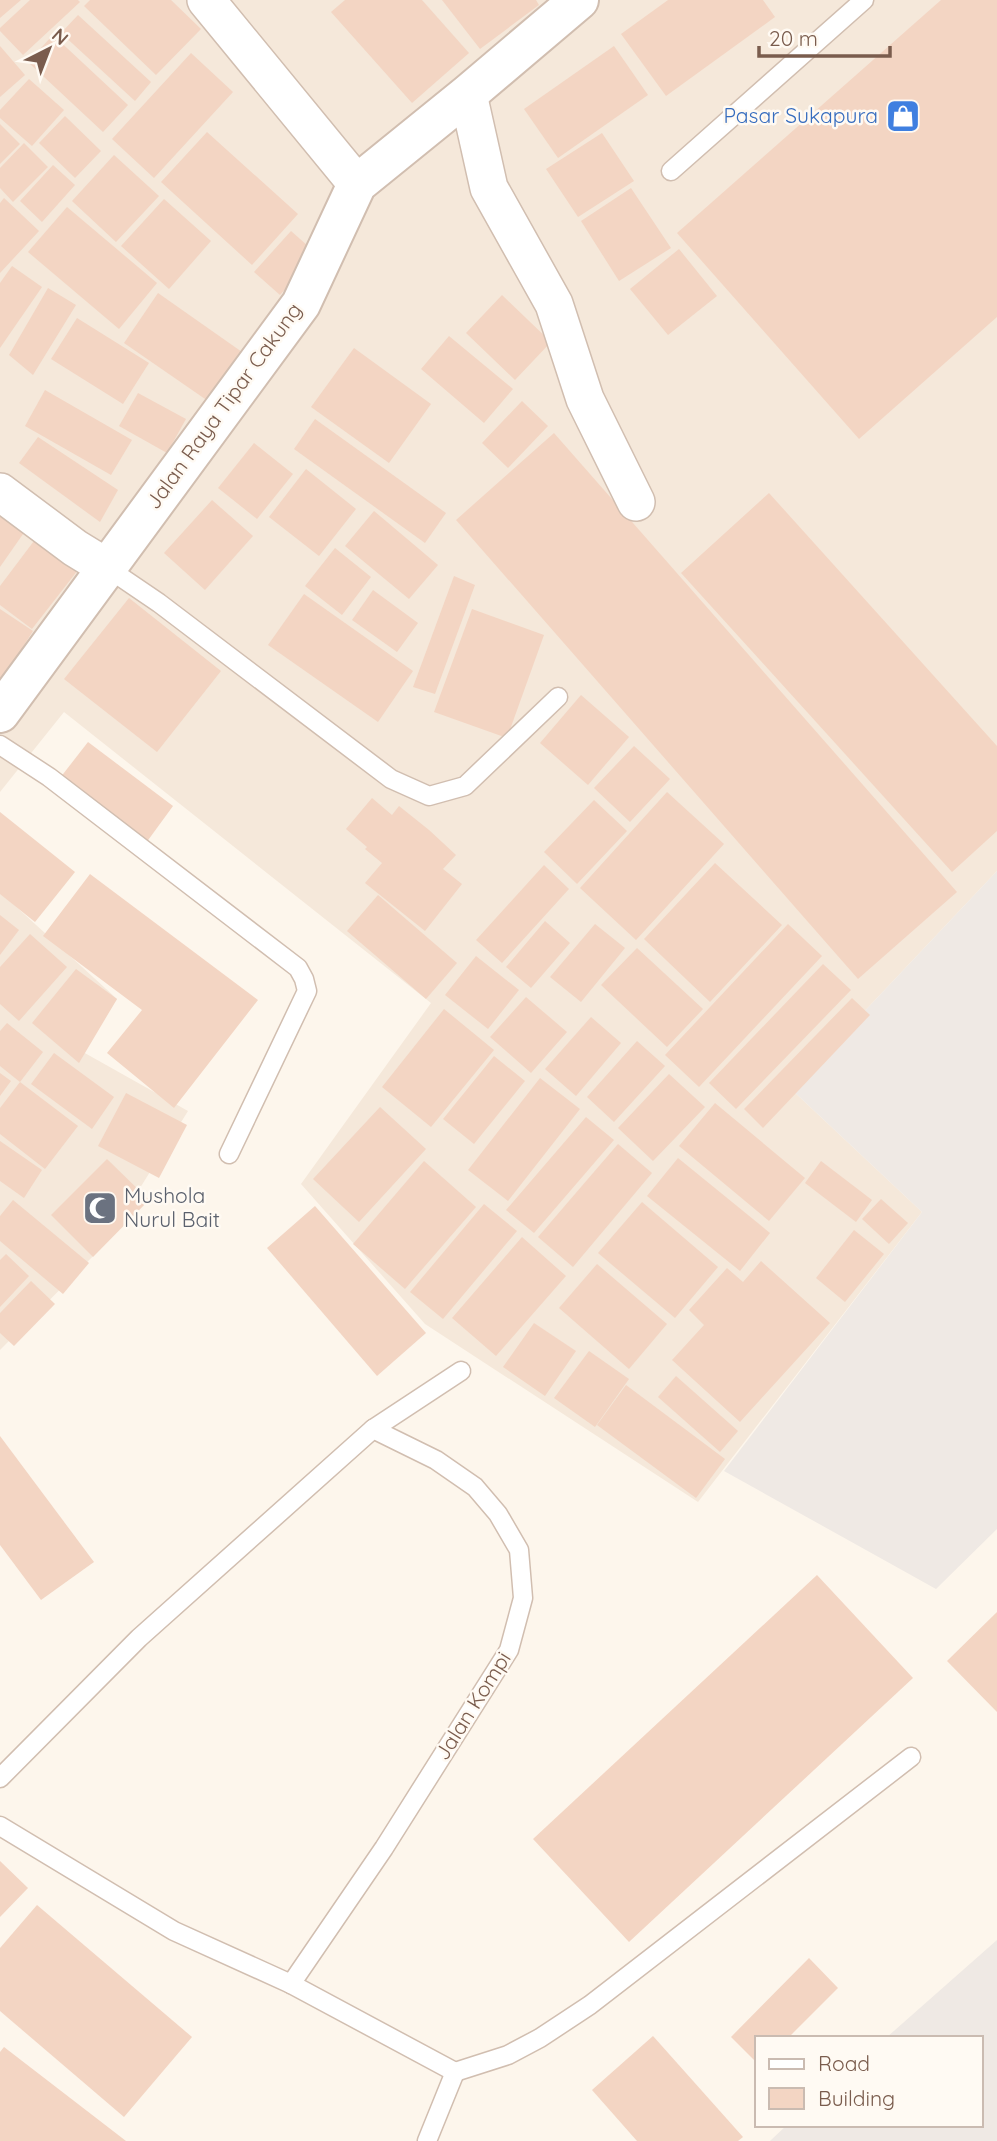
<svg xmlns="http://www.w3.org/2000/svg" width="997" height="2141" font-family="Quicksand,sans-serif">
<rect width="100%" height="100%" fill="#fdf6ec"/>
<g fill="#f5e8da">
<path d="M 0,0 L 997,0 L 997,871 L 791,1089 L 922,1212 L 698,1502 L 425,1324 L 301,1184 L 431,1003 L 64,712 L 0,792 Z"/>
<path d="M 0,892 L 117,999 L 83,1052 L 188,1111 L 105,1244 L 0,1350 Z"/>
</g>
<g fill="#efe9e4">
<path d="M 997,871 L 997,1529 L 936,1589 L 724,1471 L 922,1212 L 791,1089 Z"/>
<path d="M 997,1940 L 997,2141 L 770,2141 L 787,2125 L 981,2125 L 981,2038 L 886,2038 Z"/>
</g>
<g fill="#f3d5c3">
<path d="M 0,0 L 21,0 L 0,18 Z"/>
<path d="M 30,0 L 78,0 L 80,2 L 23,55 L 0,31 L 0,28 Z"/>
<path d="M 90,0 L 171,0 L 201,29 L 156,75 L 84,6 Z"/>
<path d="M 345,0 L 422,0 L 469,53 L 412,103 L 331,12 Z"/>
<path d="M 442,0 L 536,0 L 539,5 L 480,49 Z"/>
<path d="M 668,0 L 763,0 L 775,17 L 666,96 L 621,34 Z"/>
<path d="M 941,0 L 997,0 L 997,317 L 859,439 L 677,233 Z"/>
<path d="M 78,15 L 151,82 L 135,101 L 61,33 Z"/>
<path d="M 53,35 L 128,105 L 103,132 L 28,62 Z"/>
<path d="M 0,46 L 25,75 L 0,97 Z"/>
<path d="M 614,46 L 648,95 L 558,158 L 524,109 Z"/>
<path d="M 191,53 L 233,92 L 154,178 L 112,139 Z"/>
<path d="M 29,79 L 64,110 L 32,146 L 0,118 L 0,110 Z"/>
<path d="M 65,116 L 101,151 L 75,178 L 39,143 Z"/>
<path d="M 0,124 L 20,144 L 0,164 Z"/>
<path d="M 207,132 L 298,214 L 252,265 L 161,182 Z"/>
<path d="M 602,133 L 634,181 L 578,217 L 546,169 Z"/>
<path d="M 24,143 L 48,167 L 13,202 L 0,188 L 0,168 Z"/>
<path d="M 114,155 L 159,196 L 116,242 L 72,201 Z"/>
<path d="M 53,165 L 75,185 L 42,222 L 20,201 Z"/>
<path d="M 631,188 L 671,248 L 619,281 L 581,221 Z"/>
<path d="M 4,198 L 39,231 L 0,273 L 0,203 Z"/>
<path d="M 164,199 L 211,241 L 169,289 L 121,246 Z"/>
<path d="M 67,207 L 157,283 L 119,329 L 28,252 Z"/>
<path d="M 291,231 L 317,254 L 280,295 L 254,272 Z"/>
<path d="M 679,249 L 717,296 L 668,335 L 630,289 Z"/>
<path d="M 12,266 L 42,287 L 0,348 L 0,283 Z"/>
<path d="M 48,288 L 76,305 L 33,375 L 9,355 Z"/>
<path d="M 158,293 L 242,352 L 208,401 L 124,343 Z"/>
<path d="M 502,295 L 551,342 L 515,380 L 466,333 Z"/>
<path d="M 77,318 L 149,363 L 123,404 L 51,359 Z"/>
<path d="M 449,336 L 513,389 L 484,423 L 421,369 Z"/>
<path d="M 354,348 L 431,404 L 389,463 L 311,407 Z"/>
<path d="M 45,390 L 132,440 L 111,475 L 25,426 Z"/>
<path d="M 138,393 L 186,419 L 167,453 L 119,426 Z"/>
<path d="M 522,401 L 548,426 L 508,468 L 482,443 Z"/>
<path d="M 315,419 L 446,513 L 425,543 L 294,449 Z"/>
<path d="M 554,433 L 957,892 L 858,979 L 456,520 Z"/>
<path d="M 38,437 L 118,490 L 100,522 L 19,463 Z"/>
<path d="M 254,443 L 293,474 L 257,519 L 218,488 Z"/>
<path d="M 306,469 L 356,509 L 319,556 L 269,517 Z"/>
<path d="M 769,493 L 997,746 L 997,831 L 952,872 L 681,573 Z"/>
<path d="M 212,500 L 253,536 L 205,590 L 164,553 Z"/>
<path d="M 0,503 L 30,524 L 0,567 Z"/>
<path d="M 374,511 L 438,565 L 409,599 L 345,546 Z"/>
<path d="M 43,529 L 85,561 L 32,629 L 0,605 L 0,586 Z"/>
<path d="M 335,548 L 371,577 L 342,615 L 305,586 Z"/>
<path d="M 454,576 L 475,585 L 435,694 L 413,687 Z"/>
<path d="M 373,590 L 418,623 L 397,652 L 352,620 Z"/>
<path d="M 304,594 L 413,671 L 378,722 L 268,645 Z"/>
<path d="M 129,598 L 221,671 L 157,752 L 64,679 Z"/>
<path d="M 0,609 L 33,631 L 0,683 Z"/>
<path d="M 472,609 L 544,635 L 507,738 L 434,712 Z"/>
<path d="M 581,695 L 629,737 L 588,785 L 540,743 Z"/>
<path d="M 88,742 L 173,806 L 146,843 L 60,778 Z"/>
<path d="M 634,746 L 670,779 L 630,822 L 594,788 Z"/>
<path d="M 667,792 L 724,844 L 636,940 L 580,888 Z"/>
<path d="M 372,798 L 392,815 L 399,806 L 429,830 L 456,855 L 443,869 L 462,884 L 425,931 L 365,883 L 382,863 L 365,849 L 367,847 L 346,829 Z"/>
<path d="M 594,800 L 627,831 L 577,884 L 544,852 Z"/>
<path d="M 0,812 L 75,872 L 35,922 L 0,894 Z"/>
<path d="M 715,863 L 782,925 L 710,1002 L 644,939 Z"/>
<path d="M 544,865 L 569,889 L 502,963 L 476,940 Z"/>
<path d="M 90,874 L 258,1000 L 174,1108 L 107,1053 L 142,1010 L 43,936 Z"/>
<path d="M 378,895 L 457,963 L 426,999 L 347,931 Z"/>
<path d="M 0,915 L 19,930 L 0,955 Z"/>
<path d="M 545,921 L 570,943 L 531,988 L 506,967 Z"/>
<path d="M 595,924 L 625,948 L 581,1002 L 550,977 Z"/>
<path d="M 788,924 L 822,956 L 699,1087 L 665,1055 Z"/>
<path d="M 30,934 L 67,967 L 19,1021 L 0,1004 L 0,967 Z"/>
<path d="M 637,948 L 703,1009 L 667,1047 L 601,985 Z"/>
<path d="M 476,956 L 519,990 L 488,1029 L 445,995 Z"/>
<path d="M 823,964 L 851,990 L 736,1109 L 709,1083 Z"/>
<path d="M 76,969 L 117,999 L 79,1063 L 32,1023 Z"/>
<path d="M 526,997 L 567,1032 L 531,1073 L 490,1037 Z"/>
<path d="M 852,998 L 870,1015 L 763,1128 L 744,1109 Z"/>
<path d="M 444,1009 L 494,1050 L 431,1127 L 382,1087 Z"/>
<path d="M 591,1017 L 621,1043 L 576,1096 L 545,1069 Z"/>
<path d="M 7,1023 L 43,1052 L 20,1082 L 0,1066 L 0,1031 Z"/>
<path d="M 637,1041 L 665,1066 L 614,1122 L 587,1097 Z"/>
<path d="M 54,1053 L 114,1097 L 92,1129 L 31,1084 Z"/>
<path d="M 494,1056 L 525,1081 L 474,1144 L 443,1119 Z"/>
<path d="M 0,1073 L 11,1081 L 0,1096 Z"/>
<path d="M 669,1074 L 705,1107 L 653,1161 L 618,1128 Z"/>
<path d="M 540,1078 L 580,1109 L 508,1201 L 468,1170 Z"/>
<path d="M 20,1082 L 78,1126 L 45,1169 L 0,1134 L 0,1108 Z"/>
<path d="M 126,1093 L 187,1125 L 159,1178 L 98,1146 Z"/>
<path d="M 715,1103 L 805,1178 L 769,1221 L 679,1146 Z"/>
<path d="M 380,1107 L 426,1149 L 359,1222 L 313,1179 Z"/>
<path d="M 586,1117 L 614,1140 L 534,1233 L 506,1210 Z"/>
<path d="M 0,1141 L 42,1170 L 24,1198 L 0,1181 Z"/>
<path d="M 618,1144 L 652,1173 L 573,1267 L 538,1237 Z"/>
<path d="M 678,1158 L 770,1233 L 740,1271 L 647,1196 Z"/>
<path d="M 107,1159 L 149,1200 L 93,1257 L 51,1215 Z"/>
<path d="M 424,1161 L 476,1207 L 405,1289 L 353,1244 Z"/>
<path d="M 821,1161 L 872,1200 L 856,1222 L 805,1183 Z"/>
<path d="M 881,1199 L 908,1223 L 889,1244 L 862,1219 Z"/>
<path d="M 13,1200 L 89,1263 L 63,1294 L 0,1241 L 0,1216 Z"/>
<path d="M 642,1202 L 718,1267 L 675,1318 L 598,1253 Z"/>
<path d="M 484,1204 L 517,1231 L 443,1319 L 410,1292 Z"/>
<path d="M 315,1206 L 426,1333 L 377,1376 L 267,1248 Z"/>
<path d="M 854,1230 L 884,1254 L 845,1302 L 816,1278 Z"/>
<path d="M 522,1237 L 566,1276 L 496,1356 L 452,1318 Z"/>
<path d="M 6,1254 L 29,1276 L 0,1307 L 0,1260 Z"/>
<path d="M 761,1261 L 830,1323 L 740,1422 L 672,1360 L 704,1325 L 689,1310 L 727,1268 L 743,1282 Z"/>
<path d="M 597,1264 L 667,1324 L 629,1369 L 559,1308 Z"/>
<path d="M 31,1281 L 55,1304 L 14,1346 L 0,1333 L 0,1313 Z"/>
<path d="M 534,1323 L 576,1351 L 545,1396 L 503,1367 Z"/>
<path d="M 589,1351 L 629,1379 L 595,1427 L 554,1398 Z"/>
<path d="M 676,1376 L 738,1431 L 720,1452 L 658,1397 Z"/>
<path d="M 626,1385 L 725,1459 L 696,1498 L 597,1425 Z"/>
<path d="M 0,1436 L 94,1562 L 41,1600 L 0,1545 Z"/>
<path d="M 817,1575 L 913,1678 L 629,1942 L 533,1839 Z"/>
<path d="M 997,1612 L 997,1712 L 947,1661 Z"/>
<path d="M 0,1861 L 28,1888 L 0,1917 Z"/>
<path d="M 37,1905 L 192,2037 L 124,2117 L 0,2011 L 0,1948 Z"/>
<path d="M 809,1958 L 838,1988 L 788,2038 L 757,2038 L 757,2063 L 731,2037 Z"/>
<path d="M 653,2036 L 743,2137 L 738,2141 L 637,2141 L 592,2090 Z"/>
<path d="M 4,2047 L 126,2141 L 0,2141 L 0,2052 Z"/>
</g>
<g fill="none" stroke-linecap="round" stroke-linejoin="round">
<g stroke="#d1beb0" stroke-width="21">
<g id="service">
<path d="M 671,171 L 864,0"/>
<path d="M 106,567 L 159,603 L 391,779 L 429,796 L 465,786 L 558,697"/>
<path d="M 0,745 L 49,777 L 298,968 L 304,979 L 307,991 L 229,1154"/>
<path d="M 373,1429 L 461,1371"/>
<path d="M 0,1778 L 139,1638 L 373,1429 L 436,1460 L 475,1487 L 498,1514 L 519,1550 L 523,1598 L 509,1650 L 384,1848 L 291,1984"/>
<path d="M 0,1826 L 174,1931 L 291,1984 L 455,2072 L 508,2055 L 540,2038 L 590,2005 L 911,1757"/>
<path d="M 427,2141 L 455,2072"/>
</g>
</g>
<g stroke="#d1beb0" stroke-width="40">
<g id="minor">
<path d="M 206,0 L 357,184"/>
<path d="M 468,94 L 489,188 L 554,304 L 585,399 L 636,502"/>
<path d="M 0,492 L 75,548 L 106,567"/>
</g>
</g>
<g stroke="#d1beb0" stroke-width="42">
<path id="tertiary" d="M 0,713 L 301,304 L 357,184 L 468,94 L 579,0"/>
</g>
<use href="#service" stroke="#fff" stroke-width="18"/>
<use href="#minor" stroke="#fff" stroke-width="37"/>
<use href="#tertiary" stroke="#fff" stroke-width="38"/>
</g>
<defs>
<g id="shop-square" transform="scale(1.75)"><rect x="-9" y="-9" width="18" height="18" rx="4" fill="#3f7fe0" stroke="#fffaf3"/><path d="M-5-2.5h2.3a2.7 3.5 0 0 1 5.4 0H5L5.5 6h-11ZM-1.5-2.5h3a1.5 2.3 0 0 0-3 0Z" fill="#fff"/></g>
<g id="mosque-square" transform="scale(1.75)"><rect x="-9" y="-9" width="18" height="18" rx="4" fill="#6b7280" stroke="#fffaf3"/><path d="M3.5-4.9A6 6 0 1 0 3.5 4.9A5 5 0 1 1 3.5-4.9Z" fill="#fff"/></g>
</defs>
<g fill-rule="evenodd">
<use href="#shop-square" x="903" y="116"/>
<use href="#mosque-square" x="100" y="1208"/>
</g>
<g text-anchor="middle" stroke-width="5" stroke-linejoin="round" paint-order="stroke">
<g font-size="21" fill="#366cbe" stroke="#fffaf3" text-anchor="end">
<text x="878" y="123">Pasar Sukapura</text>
</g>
<g font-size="21" fill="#7a5c4d" stroke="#fffaf3">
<text transform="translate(224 406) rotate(-54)" y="7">Jalan Raya Tipar Cakung</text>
<text transform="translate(473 1706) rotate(-58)" y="7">Jalan Kompi</text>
</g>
<g font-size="21" fill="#5b616d" stroke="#fffaf3" text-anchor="start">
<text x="124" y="1203">Mushola<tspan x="124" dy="24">Nurul Bait</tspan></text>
</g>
</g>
<rect x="755" y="2036" width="228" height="91" fill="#fffaf3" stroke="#cabbb1" stroke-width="2"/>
<rect x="769" y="2059" width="35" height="10" fill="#ffffff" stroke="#cabbb1" stroke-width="2"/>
<text x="818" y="2071" font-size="21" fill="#7a5c4d">Road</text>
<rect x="769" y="2088" width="35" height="21" fill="#f3d5c3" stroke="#cabbb1" stroke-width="2"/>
<text x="818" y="2106" font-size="21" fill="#7a5c4d">Building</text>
<g transform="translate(49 49) rotate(42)" stroke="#fffaf3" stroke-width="5" paint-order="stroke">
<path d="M0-5L12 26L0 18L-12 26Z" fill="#7a5c4d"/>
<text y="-10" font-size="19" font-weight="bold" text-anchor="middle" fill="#7a5c4d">N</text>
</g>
<path d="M759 46v10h131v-10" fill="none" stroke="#7a5c4d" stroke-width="3.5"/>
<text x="769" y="46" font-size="21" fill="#7a5c4d" stroke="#fffaf3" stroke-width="5" paint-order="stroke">20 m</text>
</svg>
